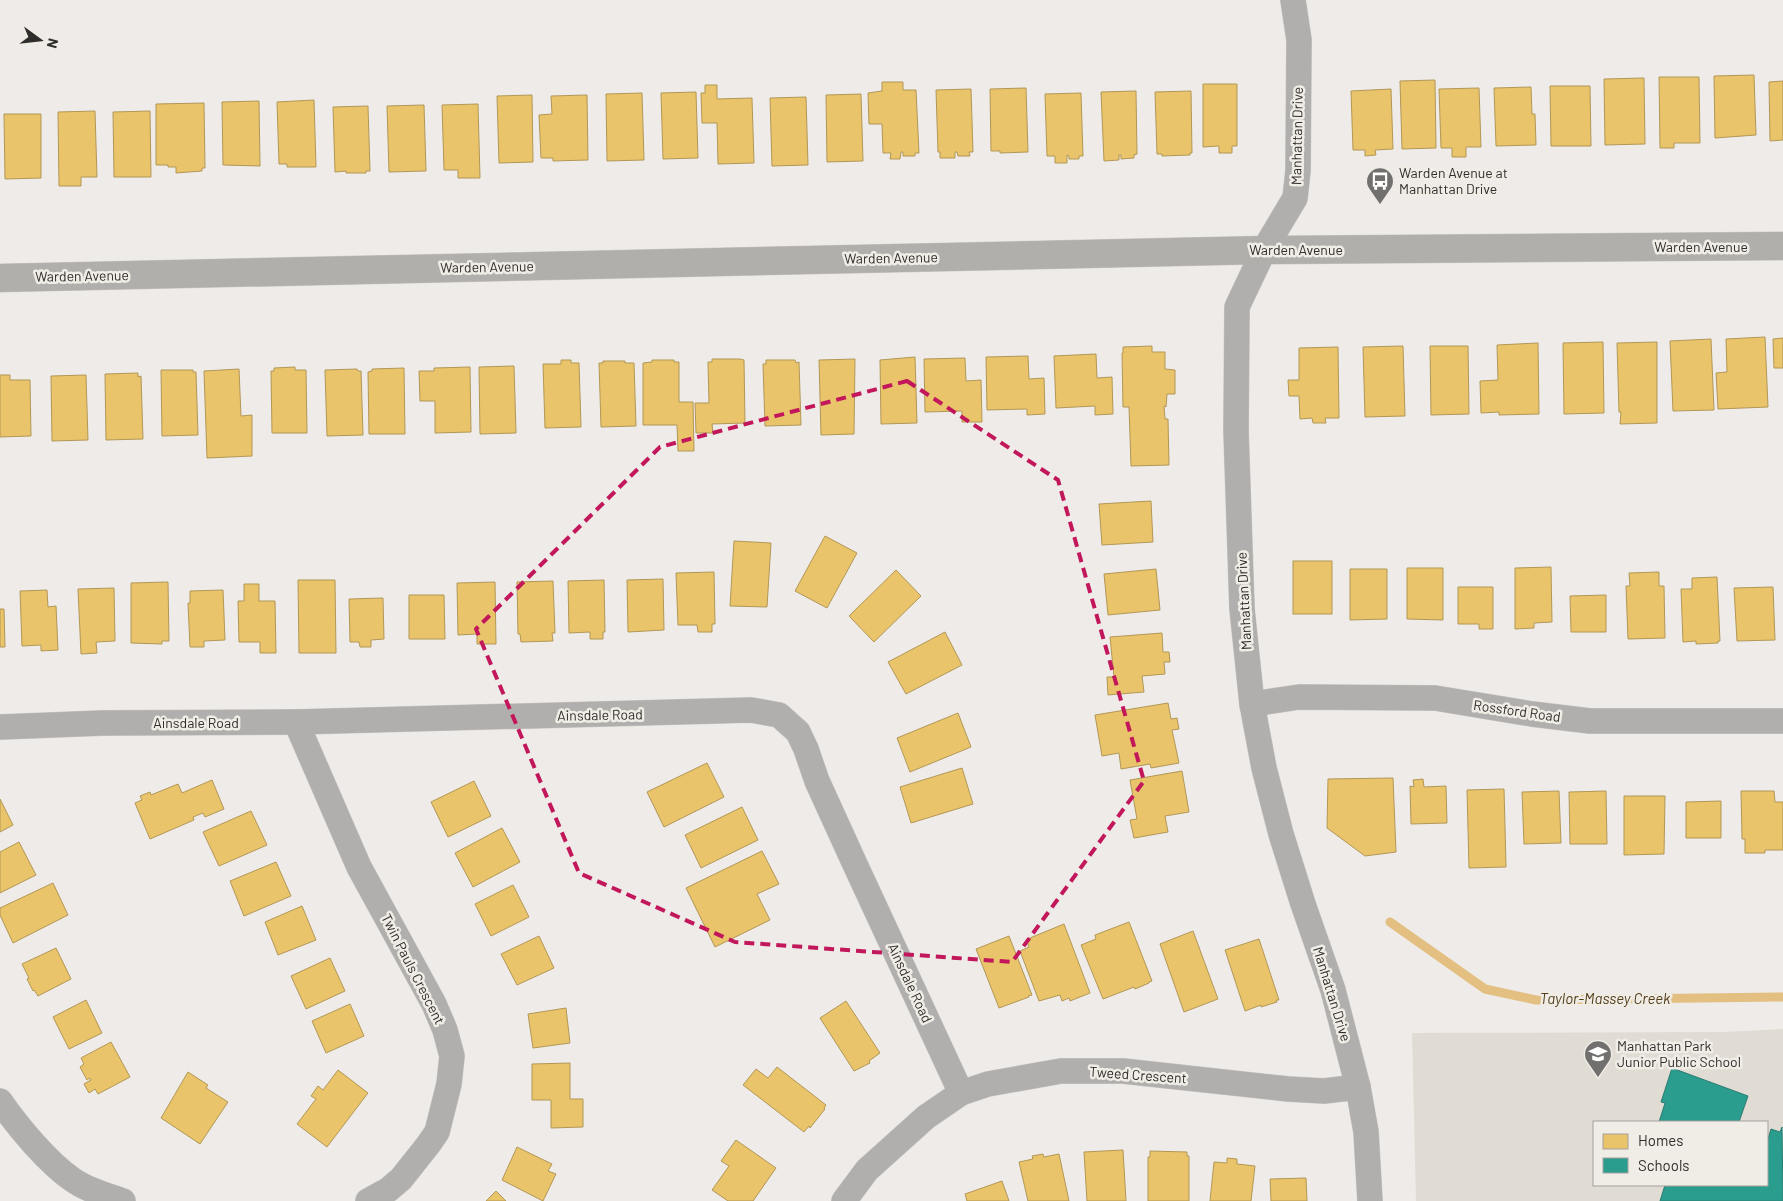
<svg xmlns="http://www.w3.org/2000/svg" width="1783" height="1201" font-family="Barlow,sans-serif">
<rect width="100%" height="100%" fill="#eeebe8"/>
<path fill="#e0dbd3" fill-rule="evenodd" d="M 1783,1029 L 1783,1201 L 1416,1201 L 1412,1033 L 1723,1032 ZM 1594,1122 L 1767,1122 L 1767,1185 L 1594,1185 Z"/>
<g fill="#e9c46a" stroke="#b29757">
<path d="M 1754,75 L 1756,135 L 1715,138 L 1714,76 Z"/>
<path d="M 1659,77 L 1699,77 L 1700,143 L 1674,143 L 1674,148 L 1660,148 Z"/>
<path d="M 1644,78 L 1645,144 L 1605,145 L 1604,79 Z"/>
<path d="M 1435,80 L 1436,148 L 1402,149 L 1400,81 Z"/>
<path d="M 1783,81 L 1783,140 L 1770,141 L 1769,82 Z"/>
<path d="M 882,82 L 903,82 L 903,90 L 916,90 L 919,153 L 915,153 L 915,156 L 903,156 L 903,152 L 901,152 L 900,159 L 890,159 L 891,153 L 883,153 L 882,124 L 869,124 L 868,93 L 882,91 Z"/>
<path d="M 1203,84 L 1237,84 L 1237,146 L 1232,146 L 1232,153 L 1219,153 L 1219,146 L 1203,147 Z"/>
<path d="M 705,85 L 717,85 L 717,99 L 752,98 L 754,163 L 718,164 L 717,123 L 702,123 L 701,93 L 705,93 Z"/>
<path d="M 1550,86 L 1590,86 L 1591,146 L 1551,146 Z"/>
<path d="M 1531,87 L 1532,114 L 1535,114 L 1536,145 L 1496,146 L 1494,88 Z"/>
<path d="M 1026,88 L 1028,152 L 1000,153 L 1000,151 L 991,151 L 990,89 Z"/>
<path d="M 1479,88 L 1481,147 L 1466,147 L 1466,157 L 1452,157 L 1452,148 L 1441,148 L 1439,89 Z"/>
<path d="M 971,89 L 973,152 L 969,152 L 970,156 L 958,156 L 957,152 L 955,152 L 955,158 L 940,158 L 940,152 L 938,152 L 936,90 Z"/>
<path d="M 1391,89 L 1393,149 L 1375,150 L 1376,155 L 1365,156 L 1365,150 L 1353,150 L 1351,91 Z"/>
<path d="M 1136,91 L 1137,154 L 1134,155 L 1134,158 L 1121,159 L 1121,155 L 1119,155 L 1119,160 L 1104,161 L 1101,92 Z"/>
<path d="M 1191,91 L 1192,153 L 1190,153 L 1190,155 L 1162,156 L 1162,154 L 1157,154 L 1155,92 Z"/>
<path d="M 696,92 L 698,158 L 663,159 L 661,93 Z"/>
<path d="M 642,93 L 644,160 L 607,161 L 606,94 Z"/>
<path d="M 1081,93 L 1083,156 L 1079,156 L 1079,159 L 1069,159 L 1069,156 L 1067,155 L 1067,163 L 1055,163 L 1055,156 L 1047,156 L 1045,94 Z"/>
<path d="M 861,94 L 863,161 L 827,162 L 826,95 Z"/>
<path d="M 532,95 L 533,162 L 499,163 L 497,96 Z"/>
<path d="M 587,95 L 588,160 L 553,161 L 553,158 L 541,158 L 539,115 L 552,114 L 551,96 Z"/>
<path d="M 806,97 L 808,165 L 772,166 L 770,98 Z"/>
<path d="M 314,100 L 316,167 L 287,167 L 287,164 L 279,164 L 277,102 Z"/>
<path d="M 259,101 L 260,166 L 223,165 L 222,102 Z"/>
<path d="M 204,103 L 205,168 L 202,168 L 202,171 L 176,173 L 176,167 L 168,167 L 168,165 L 156,165 L 156,104 Z"/>
<path d="M 478,104 L 480,178 L 458,178 L 458,170 L 444,170 L 442,105 Z"/>
<path d="M 424,105 L 426,171 L 389,172 L 387,106 Z"/>
<path d="M 368,106 L 370,171 L 366,171 L 366,173 L 346,173 L 346,171 L 335,172 L 333,107 Z"/>
<path d="M 95,111 L 97,177 L 81,177 L 81,186 L 59,186 L 58,112 Z"/>
<path d="M 150,111 L 151,177 L 114,177 L 113,112 Z"/>
<path d="M 4,114 L 41,114 L 41,178 L 5,179 Z"/>
<path d="M 1765,337 L 1768,407 L 1718,409 L 1716,373 L 1727,372 L 1726,339 Z"/>
<path d="M 1783,338 L 1783,368 L 1774,368 L 1773,339 Z"/>
<path d="M 1711,339 L 1714,410 L 1673,411 L 1670,341 Z"/>
<path d="M 1603,342 L 1604,413 L 1564,414 L 1563,343 Z"/>
<path d="M 1657,342 L 1657,423 L 1620,424 L 1621,412 L 1619,412 L 1617,343 Z"/>
<path d="M 1538,343 L 1539,414 L 1499,415 L 1499,412 L 1481,413 L 1480,381 L 1498,380 L 1497,345 Z"/>
<path d="M 1152,346 L 1152,352 L 1165,352 L 1165,369 L 1175,370 L 1175,394 L 1167,394 L 1166,407 L 1164,406 L 1165,419 L 1168,419 L 1169,465 L 1131,466 L 1129,407 L 1123,407 L 1122,353 L 1123,353 L 1123,347 Z"/>
<path d="M 1403,346 L 1405,416 L 1365,417 L 1363,347 Z"/>
<path d="M 1430,346 L 1468,346 L 1469,414 L 1431,415 Z"/>
<path d="M 1338,347 L 1339,418 L 1325,418 L 1326,423 L 1313,423 L 1312,418 L 1300,419 L 1299,396 L 1289,396 L 1288,380 L 1299,380 L 1299,348 Z"/>
<path d="M 1096,354 L 1097,378 L 1112,377 L 1113,414 L 1095,415 L 1095,406 L 1056,408 L 1054,356 Z"/>
<path d="M 1028,356 L 1029,379 L 1044,378 L 1045,414 L 1027,415 L 1027,409 L 987,410 L 986,357 Z"/>
<path d="M 915,357 L 917,423 L 881,424 L 880,360 Z"/>
<path d="M 965,358 L 966,381 L 981,380 L 982,422 L 962,422 L 962,411 L 925,412 L 924,359 Z"/>
<path d="M 712,359 L 740,359 L 744,360 L 745,423 L 712,424 L 713,433 L 696,433 L 695,403 L 709,403 L 708,362 L 712,362 Z"/>
<path d="M 855,359 L 854,434 L 821,435 L 819,360 Z"/>
<path d="M 561,360 L 571,360 L 571,363 L 579,363 L 581,427 L 545,428 L 543,364 L 561,364 Z"/>
<path d="M 652,360 L 674,360 L 674,362 L 679,362 L 679,402 L 693,402 L 694,451 L 678,451 L 677,425 L 643,425 L 643,363 L 652,362 Z"/>
<path d="M 766,360 L 795,360 L 796,363 L 799,362 L 801,425 L 765,426 L 763,364 L 766,364 Z"/>
<path d="M 603,361 L 625,361 L 625,363 L 634,363 L 636,426 L 601,427 L 599,363 L 603,363 Z"/>
<path d="M 514,366 L 516,433 L 480,434 L 479,367 Z"/>
<path d="M 295,367 L 295,370 L 306,370 L 307,433 L 272,433 L 271,371 L 274,371 L 274,368 Z"/>
<path d="M 470,367 L 471,432 L 435,433 L 435,401 L 420,401 L 419,371 L 434,371 L 434,368 Z"/>
<path d="M 404,368 L 405,434 L 369,434 L 368,372 L 372,371 L 372,369 Z"/>
<path d="M 239,369 L 241,416 L 252,415 L 252,456 L 207,458 L 204,371 Z"/>
<path d="M 357,369 L 358,371 L 361,371 L 363,435 L 327,436 L 325,370 Z"/>
<path d="M 161,370 L 193,370 L 193,372 L 196,372 L 198,435 L 162,436 Z"/>
<path d="M 138,373 L 138,377 L 141,376 L 143,439 L 106,440 L 105,374 Z"/>
<path d="M 0,375 L 10,375 L 10,380 L 30,380 L 31,436 L 0,437 Z"/>
<path d="M 86,375 L 88,440 L 52,441 L 51,376 Z"/>
<path d="M 1151,501 L 1153,542 L 1102,545 L 1099,504 Z"/>
<path d="M 825,536 L 857,553 L 827,608 L 795,591 Z"/>
<path d="M 734,541 L 771,543 L 767,607 L 730,606 Z"/>
<rect x="1293" y="561" width="39" height="53"/>
<path d="M 1551,567 L 1552,622 L 1534,623 L 1534,628 L 1515,629 L 1515,568 Z"/>
<path d="M 1407,568 L 1443,568 L 1443,620 L 1407,619 Z"/>
<path d="M 1156,569 L 1160,610 L 1108,615 L 1104,574 Z"/>
<path d="M 1350,569 L 1387,569 L 1387,619 L 1350,620 Z"/>
<path d="M 896,570 L 921,596 L 874,642 L 849,616 Z"/>
<path d="M 714,572 L 715,624 L 712,624 L 712,632 L 698,632 L 697,625 L 678,625 L 676,573 Z"/>
<path d="M 1659,572 L 1659,586 L 1664,586 L 1665,638 L 1628,639 L 1626,586 L 1630,586 L 1629,573 Z"/>
<path d="M 1717,577 L 1720,641 L 1718,641 L 1718,643 L 1696,644 L 1696,641 L 1683,642 L 1681,589 L 1692,589 L 1692,578 Z"/>
<path d="M 663,579 L 664,630 L 628,632 L 627,580 Z"/>
<path d="M 298,580 L 335,580 L 336,653 L 299,653 Z"/>
<path d="M 604,580 L 605,632 L 603,632 L 603,639 L 590,639 L 590,632 L 569,633 L 568,581 Z"/>
<path d="M 553,581 L 555,633 L 552,633 L 553,641 L 521,642 L 520,634 L 518,634 L 517,582 Z"/>
<path d="M 168,582 L 169,641 L 162,641 L 162,644 L 131,643 L 131,583 Z"/>
<path d="M 495,582 L 496,644 L 477,644 L 477,634 L 458,635 L 457,583 Z"/>
<path d="M 244,584 L 259,584 L 259,601 L 275,601 L 276,653 L 260,653 L 260,642 L 239,642 L 238,601 L 244,601 Z"/>
<path d="M 1458,587 L 1493,587 L 1493,629 L 1479,629 L 1479,624 L 1458,624 Z"/>
<path d="M 1773,587 L 1775,640 L 1737,641 L 1734,588 Z"/>
<path d="M 114,588 L 115,641 L 96,642 L 97,653 L 81,654 L 78,589 Z"/>
<path d="M 47,590 L 48,607 L 56,606 L 58,650 L 41,651 L 41,645 L 22,646 L 20,591 Z"/>
<path d="M 223,590 L 225,640 L 204,641 L 204,647 L 190,647 L 188,603 L 190,603 L 190,591 Z"/>
<path d="M 409,595 L 444,595 L 445,639 L 409,639 Z"/>
<path d="M 1606,595 L 1606,632 L 1571,632 L 1570,596 Z"/>
<path d="M 383,598 L 384,639 L 371,640 L 371,647 L 360,647 L 359,642 L 350,642 L 349,599 Z"/>
<path d="M 0,609 L 4,609 L 5,647 L 0,647 Z"/>
<path d="M 945,632 L 962,665 L 906,694 L 888,662 Z"/>
<path d="M 1162,633 L 1163,652 L 1169,652 L 1170,662 L 1164,662 L 1165,674 L 1142,676 L 1144,692 L 1108,695 L 1107,677 L 1114,677 L 1110,637 Z"/>
<path d="M 1168,703 L 1171,719 L 1177,718 L 1179,729 L 1172,730 L 1179,763 L 1151,768 L 1150,764 L 1121,769 L 1119,753 L 1102,756 L 1095,715 Z"/>
<path d="M 958,713 L 971,747 L 910,772 L 897,738 Z"/>
<path d="M 707,763 L 724,797 L 664,827 L 647,792 Z"/>
<path d="M 962,768 L 973,804 L 911,823 L 900,787 Z"/>
<path d="M 1182,771 L 1189,812 L 1165,816 L 1168,832 L 1134,838 L 1130,820 L 1137,819 L 1130,780 Z"/>
<path d="M 1393,778 L 1396,852 L 1365,856 L 1327,828 L 1328,779 Z"/>
<path d="M 1423,779 L 1424,787 L 1446,786 L 1447,823 L 1411,824 L 1410,786 L 1414,787 L 1413,780 Z"/>
<path d="M 212,780 L 224,809 L 205,817 L 203,813 L 193,817 L 194,820 L 150,839 L 135,803 L 142,800 L 140,796 L 150,792 L 151,795 L 178,784 L 182,793 Z"/>
<path d="M 474,781 L 491,816 L 448,837 L 431,802 Z"/>
<path d="M 1504,789 L 1506,867 L 1469,868 L 1467,790 Z"/>
<path d="M 1559,791 L 1561,843 L 1524,844 L 1522,792 Z"/>
<path d="M 1606,791 L 1607,844 L 1570,844 L 1569,792 Z"/>
<path d="M 1741,791 L 1774,791 L 1775,802 L 1783,802 L 1783,850 L 1765,850 L 1765,853 L 1745,853 L 1745,839 L 1742,839 Z"/>
<path d="M 1624,796 L 1665,796 L 1664,854 L 1624,855 Z"/>
<path d="M 0,799 L 13,825 L 0,832 Z"/>
<path d="M 1721,801 L 1721,838 L 1686,838 L 1686,802 Z"/>
<path d="M 742,807 L 758,840 L 701,868 L 685,835 Z"/>
<path d="M 251,811 L 267,845 L 219,866 L 203,832 Z"/>
<path d="M 502,828 L 520,862 L 473,887 L 455,853 Z"/>
<path d="M 19,842 L 36,875 L 0,893 L 0,852 Z"/>
<path d="M 762,851 L 779,884 L 757,894 L 770,920 L 715,947 L 686,888 Z"/>
<path d="M 276,862 L 291,896 L 244,916 L 230,881 Z"/>
<path d="M 53,883 L 68,915 L 13,943 L 0,915 L 0,908 Z"/>
<path d="M 513,885 L 529,917 L 491,936 L 475,904 Z"/>
<path d="M 302,906 L 316,940 L 278,955 L 265,922 Z"/>
<path d="M 1129,922 L 1152,981 L 1149,982 L 1149,983 L 1135,989 L 1134,987 L 1103,999 L 1081,945 L 1096,939 L 1095,935 Z"/>
<path d="M 1064,924 L 1090,993 L 1070,1001 L 1069,998 L 1062,1001 L 1060,995 L 1039,1001 L 1020,951 L 1029,947 L 1026,940 L 1030,938 Z"/>
<path d="M 1193,931 L 1218,999 L 1184,1012 L 1160,944 Z"/>
<path d="M 539,936 L 554,968 L 517,985 L 501,954 Z"/>
<path d="M 1009,936 L 1032,995 L 1028,996 L 1029,997 L 999,1008 L 976,949 Z"/>
<path d="M 1259,939 L 1279,1000 L 1276,1000 L 1277,1002 L 1261,1007 L 1261,1005 L 1245,1011 L 1225,950 Z"/>
<path d="M 56,948 L 71,979 L 38,996 L 34,990 L 33,991 L 27,979 L 29,978 L 22,964 Z"/>
<path d="M 330,958 L 345,991 L 306,1009 L 291,976 Z"/>
<path d="M 86,1000 L 102,1033 L 69,1049 L 53,1017 Z"/>
<path d="M 846,1001 L 880,1053 L 869,1061 L 870,1063 L 854,1071 L 820,1018 Z"/>
<path d="M 350,1004 L 364,1036 L 326,1053 L 312,1021 Z"/>
<path d="M 566,1008 L 570,1043 L 533,1048 L 528,1014 Z"/>
<path d="M 111,1042 L 130,1077 L 98,1094 L 95,1089 L 89,1093 L 84,1084 L 91,1080 L 90,1078 L 87,1080 L 80,1067 L 84,1064 L 81,1058 Z"/>
<path d="M 570,1063 L 570,1099 L 583,1099 L 583,1127 L 551,1128 L 551,1100 L 532,1100 L 532,1064 Z"/>
<path d="M 777,1067 L 826,1105 L 824,1108 L 825,1109 L 810,1128 L 809,1126 L 804,1132 L 743,1085 L 756,1069 L 768,1078 Z"/>
<path d="M 338,1070 L 368,1093 L 327,1147 L 297,1124 L 316,1099 L 311,1096 L 318,1086 L 323,1090 Z"/>
<path d="M 188,1072 L 208,1085 L 206,1088 L 228,1102 L 200,1144 L 161,1118 Z"/>
<path d="M 736,1140 L 776,1168 L 753,1201 L 728,1201 L 712,1190 L 729,1166 L 721,1161 Z"/>
<path d="M 517,1147 L 552,1164 L 548,1171 L 556,1174 L 543,1201 L 502,1180 Z"/>
<path d="M 1123,1150 L 1126,1201 L 1087,1201 L 1084,1152 Z"/>
<path d="M 1150,1151 L 1187,1152 L 1187,1156 L 1189,1156 L 1189,1201 L 1148,1201 L 1148,1157 L 1150,1157 Z"/>
<path d="M 1043,1154 L 1044,1157 L 1059,1154 L 1069,1201 L 1028,1201 L 1019,1162 L 1033,1159 L 1032,1156 Z"/>
<path d="M 1227,1158 L 1237,1159 L 1237,1164 L 1255,1166 L 1251,1201 L 1210,1201 L 1214,1162 L 1227,1163 Z"/>
<path d="M 1306,1178 L 1307,1201 L 1271,1201 L 1270,1179 Z"/>
<path d="M 1002,1181 L 1009,1201 L 967,1201 L 965,1194 Z"/>
<path d="M 496,1191 L 506,1201 L 486,1201 Z"/>
</g>
<g fill="#2a9d8f" stroke="#2c7c71">
<path d="M 1672,1068 L 1748,1096 L 1739,1122 L 1659,1122 L 1665,1103 L 1661,1102 Z"/>
<path d="M 1782,1127 L 1783,1201 L 1660,1201 L 1665,1185 L 1767,1185 L 1767,1142 L 1771,1129 L 1780,1132 Z"/>
</g>
<g fill="none" stroke-linecap="round" stroke-linejoin="round">
<path stroke="#e3bf81" stroke-width="9" d="M 1390,922 L 1485,989 L 1536,1000 L 1783,997"/>
<g stroke="#cbc9c7" stroke-width="26">
<g id="minor">
<path d="M 1293,0 L 1299,40 L 1298,171 L 1295,198 L 1264,250 L 1237,307 L 1236,431 L 1242,609 L 1252,704 L 1264,768 L 1281,834 L 1303,904 L 1333,990 L 1358,1087 L 1366,1132 L 1370,1201"/>
<path d="M 1252,704 L 1299,697 L 1435,698 L 1532,714 L 1590,721 L 1783,721"/>
<path d="M 296,722 L 359,867 L 434,1004 L 445,1030 L 452,1056 L 449,1084 L 437,1132 L 428,1145 L 401,1179 L 388,1190 L 368,1201"/>
<path d="M 0,727 L 103,723 L 296,722 L 751,710 L 779,715 L 798,732 L 806,749 L 817,781 L 853,860 L 961,1093"/>
<path d="M 0,1101 C 18,1127 48,1163 73,1180 C 87,1190 106,1195 123,1201"/>
<path d="M 844,1201 L 867,1170 L 926,1117 L 961,1093 L 988,1084 L 1061,1071 L 1123,1071 L 1288,1089 L 1324,1091 L 1358,1087"/>
</g>
</g>
<g stroke="#cbc9c7" stroke-width="29">
<path id="secondary" d="M 0,278 L 1264,250 L 1783,246"/>
</g>
<use href="#minor" stroke="#b1afad" stroke-width="25"/>
<use href="#secondary" stroke="#b0afac" stroke-width="28"/>
</g>
<path fill="none" stroke="#c2185b" stroke-width="4" stroke-dasharray="10 6" stroke-linejoin="round" d="M 907,381 L 1058,480 L 1144,781 L 1012,962 L 735,942 L 579,873 L 476,629 L 660,447 Z"/>
<defs>
<g id="bus-pin" transform="scale(1.4375)"><path d="M0 17L-7.5 6A9.5 9.5 0 1 1 7.5 6Z" fill="#72706e" stroke="#f0ece6"/><path d="M-5-6H5V4H4V6H2V4H-2V6H-4V4H-5ZM-3.5-4V0h7V-4ZM-3.5 1.2v1.5H-2V1.2ZM2 1.2v1.5H3.5V1.2Z" fill="#fff"/></g>
<g id="school-pin" transform="scale(1.4375)"><path d="M0 17L-7.5 6A9.5 9.5 0 1 1 7.5 6Z" fill="#72706e" stroke="#f0ece6"/><path d="M0-5L7-2L0 1L-7-2ZM-4 1L0 2.5L4 1V4Q0 6-4 4Z" fill="#fff"/></g>
</defs>
<g fill-rule="evenodd">
<use href="#bus-pin" x="1380" y="181"/>
<use href="#school-pin" x="1598" y="1054"/>
</g>
<g text-anchor="middle" stroke-width="5" stroke-linejoin="round" paint-order="stroke">
<g font-size="14" fill="#302e2c" stroke="#f0ece6">
<text transform="translate(1297 136) rotate(-89)" y="5">Manhattan Drive</text>
<text x="1701" y="252">Warden Avenue</text>
<text x="1296" y="255">Warden Avenue</text>
<text transform="translate(891 258) rotate(-1)" y="5">Warden Avenue</text>
<text transform="translate(487 267) rotate(-1)" y="5">Warden Avenue</text>
<text transform="translate(82 276) rotate(-1)" y="5">Warden Avenue</text>
<text transform="translate(1244 601) rotate(-93)" y="5">Manhattan Drive</text>
<text transform="translate(1517 711) rotate(8)" y="5">Rossford Road</text>
<text transform="translate(600 715) rotate(-1)" y="5">Ainsdale Road</text>
<text x="196" y="728">Ainsdale Road</text>
<text transform="translate(413 969) rotate(63)" y="5">Twin Pauls Crescent</text>
<text transform="translate(910 983) rotate(65)" y="5">Ainsdale Road</text>
<text transform="translate(1332 994) rotate(73)" y="5">Manhattan Drive</text>
<text transform="translate(1138 1075) rotate(4)" y="5">Tweed Crescent</text>
</g>
<g font-size="14" fill="#302e2c" stroke="#f0ece6" text-anchor="start">
<text x="1399" y="178">Warden Avenue at<tspan x="1399" dy="16">Manhattan Drive</tspan></text>
<text x="1617" y="1051">Manhattan Park<tspan x="1617" dy="16">Junior Public School</tspan></text>
</g>
<g font-size="15" font-style="italic" fill="#523d18" stroke="#f0ece6">
<text x="1605" y="1004">Taylor-Massey Creek</text>
</g>
</g>
<rect x="1593" y="1121" width="175" height="65" fill="#f0ece6" stroke="#a3a09c"/>
<rect x="1603" y="1134" width="25" height="15" fill="#e9c46a" stroke="#a3a09c"/>
<text x="1638" y="1146" font-size="15" fill="#302e2c">Homes</text>
<rect x="1603" y="1158" width="25" height="15" fill="#2a9d8f" stroke="#a3a09c"/>
<text x="1638" y="1171" font-size="15" fill="#302e2c">Schools</text>
<g transform="translate(40 40) rotate(105)" stroke="#f0ece6" stroke-width="4" paint-order="stroke">
<path d="M0-4L9 19L0 12L-9 19Z" fill="#302e2c"/>
<text y="-8" font-size="14" font-weight="bold" text-anchor="middle" fill="#302e2c">N</text>
</g>
</svg>
